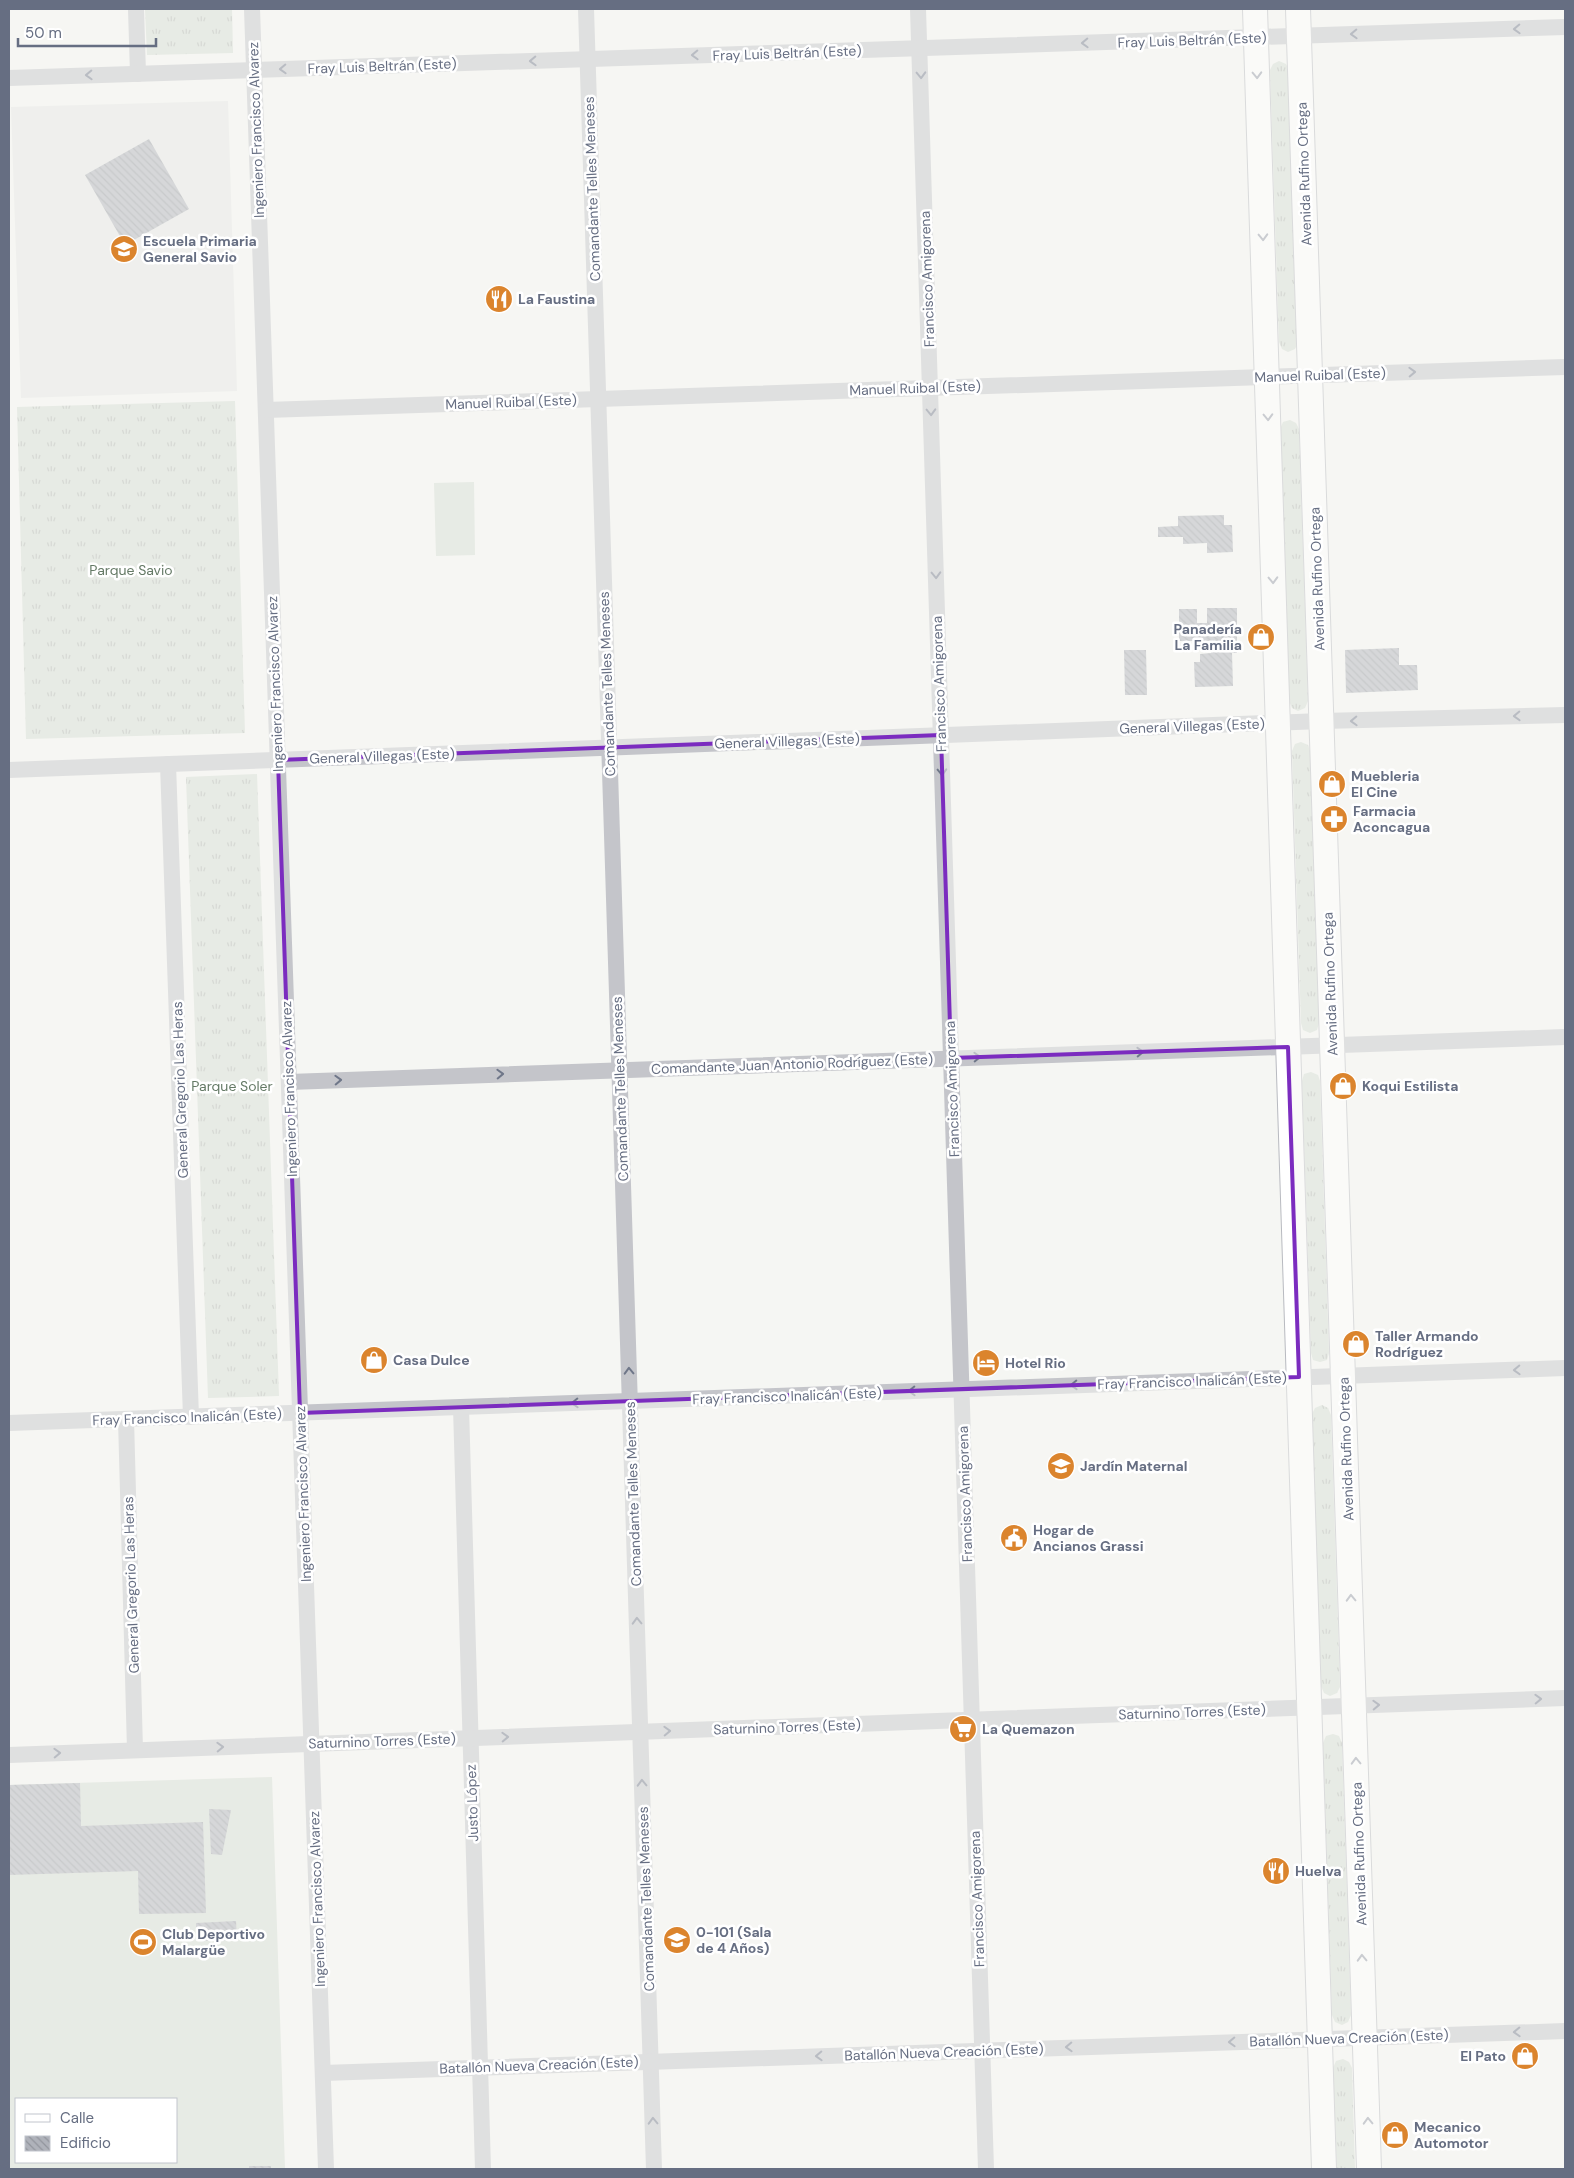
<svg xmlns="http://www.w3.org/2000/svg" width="1574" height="2178" font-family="'DM Sans',sans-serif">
<defs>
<pattern id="grass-tufts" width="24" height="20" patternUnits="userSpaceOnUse" patternTransform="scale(1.25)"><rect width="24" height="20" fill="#d5ddd4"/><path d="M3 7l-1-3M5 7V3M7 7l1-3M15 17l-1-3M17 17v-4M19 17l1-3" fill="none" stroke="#b1b7b1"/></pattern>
<pattern id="building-back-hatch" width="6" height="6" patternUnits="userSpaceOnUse" patternTransform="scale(1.25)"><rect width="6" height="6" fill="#afb2ba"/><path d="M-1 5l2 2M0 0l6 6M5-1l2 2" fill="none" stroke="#92959d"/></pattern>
</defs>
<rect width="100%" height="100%" fill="#f5f6f3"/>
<path fill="#e6e7e6" d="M 228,101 L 237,391 L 21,398 L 11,107 Z"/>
<g fill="url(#grass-tufts)">
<path d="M 145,9 L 232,9 L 233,53 L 147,55 Z"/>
<path d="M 1279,61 L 1286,64 L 1289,70 L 1298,343 L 1295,349 L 1288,352 L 1282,349 L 1279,342 L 1270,70 L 1273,64 Z"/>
<path d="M 235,401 L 245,733 L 26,739 L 17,407 Z"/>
<path d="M 1290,420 L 1296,423 L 1299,429 L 1308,701 L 1305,708 L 1298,711 L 1292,708 L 1289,701 L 1280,429 L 1283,422 Z"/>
<path d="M 1301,742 L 1308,745 L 1310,751 L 1319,1023 L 1317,1030 L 1310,1033 L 1303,1030 L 1301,1023 L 1292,751 L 1295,744 Z"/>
<path d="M 257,774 L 279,1396 L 208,1398 L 186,777 Z"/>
<path d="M 1311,1072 L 1318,1075 L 1320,1081 L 1329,1353 L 1327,1360 L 1320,1362 L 1313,1360 L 1311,1353 L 1302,1081 L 1304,1074 Z"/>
<path d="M 1322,1405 L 1328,1408 L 1331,1415 L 1340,1687 L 1337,1693 L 1330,1696 L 1324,1693 L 1321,1686 L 1312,1414 L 1315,1408 Z"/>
<path d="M 1333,1734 L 1339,1736 L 1342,1743 L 1351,2015 L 1348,2022 L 1342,2025 L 1335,2022 L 1332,2015 L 1323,1743 L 1326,1736 Z"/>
<path d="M 1343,2059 L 1349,2062 L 1352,2068 L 1355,2169 L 1337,2169 L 1333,2068 L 1336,2061 Z"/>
</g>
<g fill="#d5ddd4" fill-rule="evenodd">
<path d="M 474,482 L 475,555 L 436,556 L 434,483 Z"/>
<path d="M 272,1777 L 285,2169 L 9,2169 L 9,1785 ZM 16,2099 L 176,2099 L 176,2162 L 16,2162 Z"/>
</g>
<g fill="url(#building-back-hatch)">
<path d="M 149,139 L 189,209 L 125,245 L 85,175 Z"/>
<path d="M 1224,515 L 1224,525 L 1232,525 L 1233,552 L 1207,553 L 1207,543 L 1183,544 L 1183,537 L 1158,537 L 1158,527 L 1178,526 L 1178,516 Z"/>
<path d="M 1207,608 L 1237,608 L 1237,653 L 1232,653 L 1233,686 L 1195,687 L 1194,662 L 1200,662 L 1200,654 L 1211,653 L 1211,641 L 1179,641 L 1179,609 L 1197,609 L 1197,623 L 1207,623 Z"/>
<path d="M 1399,648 L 1399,665 L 1417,665 L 1418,690 L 1346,693 L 1345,650 Z"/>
<path d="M 1124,650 L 1146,650 L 1147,695 L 1125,695 Z"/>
<path d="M 80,1783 L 81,1826 L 203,1822 L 206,1913 L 139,1914 L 138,1871 L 9,1875 L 9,1785 Z"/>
<path d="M 209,1809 L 231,1810 L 222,1855 L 211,1854 Z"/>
<path d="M 236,1921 L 237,1940 L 196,1941 L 196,1923 Z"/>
<rect x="249" y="2166" width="22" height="3"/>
</g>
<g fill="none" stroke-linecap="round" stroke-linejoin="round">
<g stroke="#b8bac0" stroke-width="26">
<g id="secondary">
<path d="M 1255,9 L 1324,2169"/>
<path d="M 1298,9 L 1369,2169"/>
</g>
</g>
<g stroke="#c4c5ca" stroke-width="16">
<path d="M 136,9 L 138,74"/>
<path d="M 252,9 L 326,2169"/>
<path d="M 586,9 L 654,2169"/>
<path d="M 918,9 L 986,2169"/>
<path d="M 9,78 L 1565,27"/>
<path d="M 266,410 L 1565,367"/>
<path d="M 168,764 L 191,1417"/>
<path d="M 9,770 L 1322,721 L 1565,715"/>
<path d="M 289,1082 L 1565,1037"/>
<path d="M 461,1407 L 483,2169"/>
<path d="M 126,1419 L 135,1750"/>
<path d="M 9,1423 L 1565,1368"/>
<path d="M 9,1755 L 1565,1698"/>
<path d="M 323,2073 L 1565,2031"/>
</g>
<use href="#secondary" stroke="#fff" stroke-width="24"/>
</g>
<defs><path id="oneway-chevron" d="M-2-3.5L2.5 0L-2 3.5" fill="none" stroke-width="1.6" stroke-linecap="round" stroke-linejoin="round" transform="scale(1.25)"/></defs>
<g stroke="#6f7789">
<use href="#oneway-chevron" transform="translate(1517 29) rotate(178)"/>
<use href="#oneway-chevron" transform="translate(1354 34) rotate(178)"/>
<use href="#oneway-chevron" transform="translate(1085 43) rotate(178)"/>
<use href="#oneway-chevron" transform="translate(695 55) rotate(178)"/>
<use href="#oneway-chevron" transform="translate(533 61) rotate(178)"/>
<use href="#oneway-chevron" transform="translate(283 69) rotate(178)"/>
<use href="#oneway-chevron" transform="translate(89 75) rotate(178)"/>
<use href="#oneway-chevron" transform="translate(921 75) rotate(88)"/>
<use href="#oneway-chevron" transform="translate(1412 372) rotate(-2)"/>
<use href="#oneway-chevron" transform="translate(931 412) rotate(88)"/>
<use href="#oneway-chevron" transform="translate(936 575) rotate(88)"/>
<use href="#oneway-chevron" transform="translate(1517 716) rotate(178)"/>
<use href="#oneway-chevron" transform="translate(1354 721) rotate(178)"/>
<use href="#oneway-chevron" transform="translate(942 772) rotate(88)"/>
<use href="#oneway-chevron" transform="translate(1140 1052) rotate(-2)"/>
<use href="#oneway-chevron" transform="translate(977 1057) rotate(-2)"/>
<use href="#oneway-chevron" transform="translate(500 1074) rotate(-2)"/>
<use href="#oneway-chevron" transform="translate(338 1080) rotate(-2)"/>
<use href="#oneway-chevron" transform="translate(1517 1370) rotate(178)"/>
<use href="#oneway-chevron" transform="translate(629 1371) rotate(-92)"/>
<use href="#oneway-chevron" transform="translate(1074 1385) rotate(178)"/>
<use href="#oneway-chevron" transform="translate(912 1391) rotate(178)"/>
<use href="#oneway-chevron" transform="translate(575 1403) rotate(178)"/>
<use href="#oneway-chevron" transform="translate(637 1621) rotate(-92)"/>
<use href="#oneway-chevron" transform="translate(1538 1699) rotate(-2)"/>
<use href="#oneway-chevron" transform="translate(1376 1705) rotate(-2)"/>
<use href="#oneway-chevron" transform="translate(667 1731) rotate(-2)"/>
<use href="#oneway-chevron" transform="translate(505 1737) rotate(-2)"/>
<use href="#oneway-chevron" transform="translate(220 1747) rotate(-2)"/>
<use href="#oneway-chevron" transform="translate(57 1753) rotate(-2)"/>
<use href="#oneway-chevron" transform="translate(642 1783) rotate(-92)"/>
<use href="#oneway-chevron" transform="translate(1517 2032) rotate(178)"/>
<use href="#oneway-chevron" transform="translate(1232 2042) rotate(178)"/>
<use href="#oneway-chevron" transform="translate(1069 2047) rotate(178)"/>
<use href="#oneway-chevron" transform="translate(819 2056) rotate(178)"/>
<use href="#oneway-chevron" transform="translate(653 2121) rotate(-92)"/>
</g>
<g stroke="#949aa8">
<use href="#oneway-chevron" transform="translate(1257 75) rotate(88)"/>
<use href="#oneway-chevron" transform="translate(1263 237) rotate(88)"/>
<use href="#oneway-chevron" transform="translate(1268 417) rotate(88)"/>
<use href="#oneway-chevron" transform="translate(1273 580) rotate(88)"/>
<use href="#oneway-chevron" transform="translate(1351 1598) rotate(-92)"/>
<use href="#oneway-chevron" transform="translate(1356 1761) rotate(-92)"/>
<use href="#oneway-chevron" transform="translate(1362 1958) rotate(-92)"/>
<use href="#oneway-chevron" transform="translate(1368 2121) rotate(-92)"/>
</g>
<path d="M0 0H1574V2178H0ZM 941,735 L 951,1058 L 1288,1047 L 1299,1377 L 300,1413 L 278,760 Z" fill="#f5f6f3" fill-opacity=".55" fill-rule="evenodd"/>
<path fill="none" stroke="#7b2cbf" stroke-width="4" stroke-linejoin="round" d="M 941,735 L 951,1058 L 1288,1047 L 1299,1377 L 300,1413 L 278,760 Z"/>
<defs>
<g id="school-disc" transform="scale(1.4375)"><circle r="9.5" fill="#db842d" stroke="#fff"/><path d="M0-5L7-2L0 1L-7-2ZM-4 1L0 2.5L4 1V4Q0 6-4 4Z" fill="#fff"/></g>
<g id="restaurant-disc" transform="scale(1.4375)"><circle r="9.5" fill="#db842d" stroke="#fff"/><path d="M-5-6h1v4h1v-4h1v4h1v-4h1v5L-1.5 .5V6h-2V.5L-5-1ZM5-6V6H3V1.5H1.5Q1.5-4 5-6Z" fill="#fff"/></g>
<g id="shop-disc" transform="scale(1.4375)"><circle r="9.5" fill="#db842d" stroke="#fff"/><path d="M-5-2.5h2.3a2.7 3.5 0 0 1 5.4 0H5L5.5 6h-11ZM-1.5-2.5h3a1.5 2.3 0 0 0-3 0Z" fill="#fff"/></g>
<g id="pharmacy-disc" transform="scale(1.4375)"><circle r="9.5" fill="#db842d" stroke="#fff"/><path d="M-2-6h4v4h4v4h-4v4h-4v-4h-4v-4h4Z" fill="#fff"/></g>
<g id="hotel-disc" transform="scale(1.4375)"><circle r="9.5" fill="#db842d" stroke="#fff"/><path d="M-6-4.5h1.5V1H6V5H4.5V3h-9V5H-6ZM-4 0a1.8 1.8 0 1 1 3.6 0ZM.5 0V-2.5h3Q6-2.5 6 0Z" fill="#fff"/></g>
<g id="civic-disc" transform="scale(1.4375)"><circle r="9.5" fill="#db842d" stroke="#fff"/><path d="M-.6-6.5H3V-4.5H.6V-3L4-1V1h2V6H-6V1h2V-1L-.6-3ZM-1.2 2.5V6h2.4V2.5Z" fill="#fff"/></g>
<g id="supermarket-disc" transform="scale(1.4375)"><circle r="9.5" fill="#db842d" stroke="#fff"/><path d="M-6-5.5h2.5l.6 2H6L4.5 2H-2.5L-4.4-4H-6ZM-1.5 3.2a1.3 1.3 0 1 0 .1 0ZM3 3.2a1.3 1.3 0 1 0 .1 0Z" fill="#fff"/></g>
<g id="stadium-disc" transform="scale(1.4375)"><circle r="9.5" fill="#db842d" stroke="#fff"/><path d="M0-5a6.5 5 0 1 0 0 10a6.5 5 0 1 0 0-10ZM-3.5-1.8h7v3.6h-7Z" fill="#fff"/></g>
</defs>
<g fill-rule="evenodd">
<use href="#school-disc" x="124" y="249"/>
<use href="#restaurant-disc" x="499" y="299"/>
<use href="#shop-disc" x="1261" y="637"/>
<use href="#shop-disc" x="1332" y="784"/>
<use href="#pharmacy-disc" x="1334" y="819"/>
<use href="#shop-disc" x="1343" y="1086"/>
<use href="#shop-disc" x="1356" y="1344"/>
<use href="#shop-disc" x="374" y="1360"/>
<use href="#hotel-disc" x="986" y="1363"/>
<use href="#school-disc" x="1061" y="1466"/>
<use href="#civic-disc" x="1014" y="1538"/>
<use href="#supermarket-disc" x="963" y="1729"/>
<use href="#restaurant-disc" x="1276" y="1871"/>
<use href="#school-disc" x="677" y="1940"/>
<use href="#stadium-disc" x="143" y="1942"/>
<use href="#shop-disc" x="1525" y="2056"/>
<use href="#shop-disc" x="1395" y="2135"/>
</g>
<g text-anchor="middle" stroke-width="5" stroke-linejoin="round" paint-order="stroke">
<g font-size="14" fill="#666e82" stroke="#fff">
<text transform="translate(1192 40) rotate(-2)" y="5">Fray Luis Beltrán (Este)</text>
<text transform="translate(787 53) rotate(-2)" y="5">Fray Luis Beltrán (Este)</text>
<text transform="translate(382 66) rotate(-2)" y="5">Fray Luis Beltrán (Este)</text>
<text transform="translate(256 130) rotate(-92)" y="5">Ingeniero Francisco Alvarez</text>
<text transform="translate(1304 174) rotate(-92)" y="5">Avenida Rufino Ortega</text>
<text transform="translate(592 189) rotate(-92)" y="5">Comandante Telles Meneses</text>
<text transform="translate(927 279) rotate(-92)" y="5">Francisco Amigorena</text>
<text transform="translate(1320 375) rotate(-2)" y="5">Manuel Ruibal (Este)</text>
<text transform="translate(915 388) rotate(-2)" y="5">Manuel Ruibal (Este)</text>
<text transform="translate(511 402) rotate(-2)" y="5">Manuel Ruibal (Este)</text>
<text transform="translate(1317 579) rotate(-92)" y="5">Avenida Rufino Ortega</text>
<text transform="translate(275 684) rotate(-92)" y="5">Ingeniero Francisco Alvarez</text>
<text transform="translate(607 684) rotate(-92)" y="5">Comandante Telles Meneses</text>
<text transform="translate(939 684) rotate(-92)" y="5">Francisco Amigorena</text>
<text transform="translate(1192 726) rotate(-2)" y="5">General Villegas (Este)</text>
<text transform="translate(787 741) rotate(-2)" y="5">General Villegas (Este)</text>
<text transform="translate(382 756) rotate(-2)" y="5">General Villegas (Este)</text>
<text transform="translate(1330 984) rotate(-92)" y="5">Avenida Rufino Ortega</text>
<text transform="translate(792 1064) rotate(-2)" y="5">Comandante Juan Antonio Rodríguez (Este)</text>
<text transform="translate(289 1089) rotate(-92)" y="5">Ingeniero Francisco Alvarez</text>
<text transform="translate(620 1089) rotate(-92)" y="5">Comandante Telles Meneses</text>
<text transform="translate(952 1089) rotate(-92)" y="5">Francisco Amigorena</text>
<text transform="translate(180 1090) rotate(-92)" y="5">General Gregorio Las Heras</text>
<text transform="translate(1192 1381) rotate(-2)" y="5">Fray Francisco Inalicán (Este)</text>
<text transform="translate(787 1396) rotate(-2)" y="5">Fray Francisco Inalicán (Este)</text>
<text transform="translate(187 1417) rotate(-2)" y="5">Fray Francisco Inalicán (Este)</text>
<text transform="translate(1346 1449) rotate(-92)" y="5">Avenida Rufino Ortega</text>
<text transform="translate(303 1494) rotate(-92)" y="5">Ingeniero Francisco Alvarez</text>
<text transform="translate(633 1494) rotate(-92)" y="5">Comandante Telles Meneses</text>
<text transform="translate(965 1494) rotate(-92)" y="5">Francisco Amigorena</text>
<text transform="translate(131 1585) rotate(-92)" y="5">General Gregorio Las Heras</text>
<text transform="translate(1192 1712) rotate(-2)" y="5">Saturnino Torres (Este)</text>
<text transform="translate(787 1727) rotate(-2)" y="5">Saturnino Torres (Este)</text>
<text transform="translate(382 1741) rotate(-2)" y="5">Saturnino Torres (Este)</text>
<text transform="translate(472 1803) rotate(-92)" y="5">Justo López</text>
<text transform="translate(1359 1854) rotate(-92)" y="5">Avenida Rufino Ortega</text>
<text transform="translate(317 1899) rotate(-92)" y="5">Ingeniero Francisco Alvarez</text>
<text transform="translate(646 1899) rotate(-92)" y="5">Comandante Telles Meneses</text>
<text transform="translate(977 1899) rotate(-92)" y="5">Francisco Amigorena</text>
<text transform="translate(1349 2038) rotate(-2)" y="5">Batallón Nueva Creación (Este)</text>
<text transform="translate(944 2052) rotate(-2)" y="5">Batallón Nueva Creación (Este)</text>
<text transform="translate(539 2065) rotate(-2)" y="5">Batallón Nueva Creación (Este)</text>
</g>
<g font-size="14" font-weight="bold" fill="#666e82" stroke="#fff" text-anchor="start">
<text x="143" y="246">Escuela Primaria<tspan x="143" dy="16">General Savio</tspan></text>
<text x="518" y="304">La Faustina</text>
<text x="1242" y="634" text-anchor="end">Panadería<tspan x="1242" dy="16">La Familia</tspan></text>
<text x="1351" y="781">Muebleria<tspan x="1351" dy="16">El Cine</tspan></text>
<text x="1353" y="816">Farmacia<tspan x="1353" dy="16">Aconcagua</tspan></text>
<text x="1362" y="1091">Koqui Estilista</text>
<text x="1375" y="1341">Taller Armando<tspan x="1375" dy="16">Rodríguez</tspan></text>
<text x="393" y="1365">Casa Dulce</text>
<text x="1005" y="1368">Hotel Rio</text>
<text x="1080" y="1471">Jardín Maternal</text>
<text x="1033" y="1535">Hogar de<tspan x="1033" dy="16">Ancianos Grassi</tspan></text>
<text x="982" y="1734">La Quemazon</text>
<text x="1295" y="1876">Huelva</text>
<text x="696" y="1937">0-101 (Sala<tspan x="696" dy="16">de 4 Años)</tspan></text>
<text x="162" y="1939">Club Deportivo<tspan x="162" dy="16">Malargüe</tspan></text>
<text x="1506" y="2061" text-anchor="end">El Pato</text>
<text x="1414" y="2132">Mecanico<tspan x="1414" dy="16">Automotor</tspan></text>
</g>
<g font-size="14" fill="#657a66" stroke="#fff">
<text x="131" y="575">Parque Savio</text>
<text x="232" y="1091">Parque Soler</text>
</g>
</g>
<rect width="1574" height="2178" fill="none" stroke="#666e82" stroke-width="20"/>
<rect x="15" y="2098" width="162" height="65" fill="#ffffff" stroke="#c2c5cd"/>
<rect x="25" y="2114" width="25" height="8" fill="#ffffff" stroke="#c2c5cd"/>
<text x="60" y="2123" font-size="15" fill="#666e82">Calle</text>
<rect x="25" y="2136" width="25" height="15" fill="url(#building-back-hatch)" stroke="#c2c5cd"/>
<text x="60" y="2148" font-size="15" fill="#666e82">Edificio</text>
<path d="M18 38v8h138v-8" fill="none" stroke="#666e82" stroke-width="2.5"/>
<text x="25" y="38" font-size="15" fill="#666e82" stroke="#ffffff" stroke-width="4" paint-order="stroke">50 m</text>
</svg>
